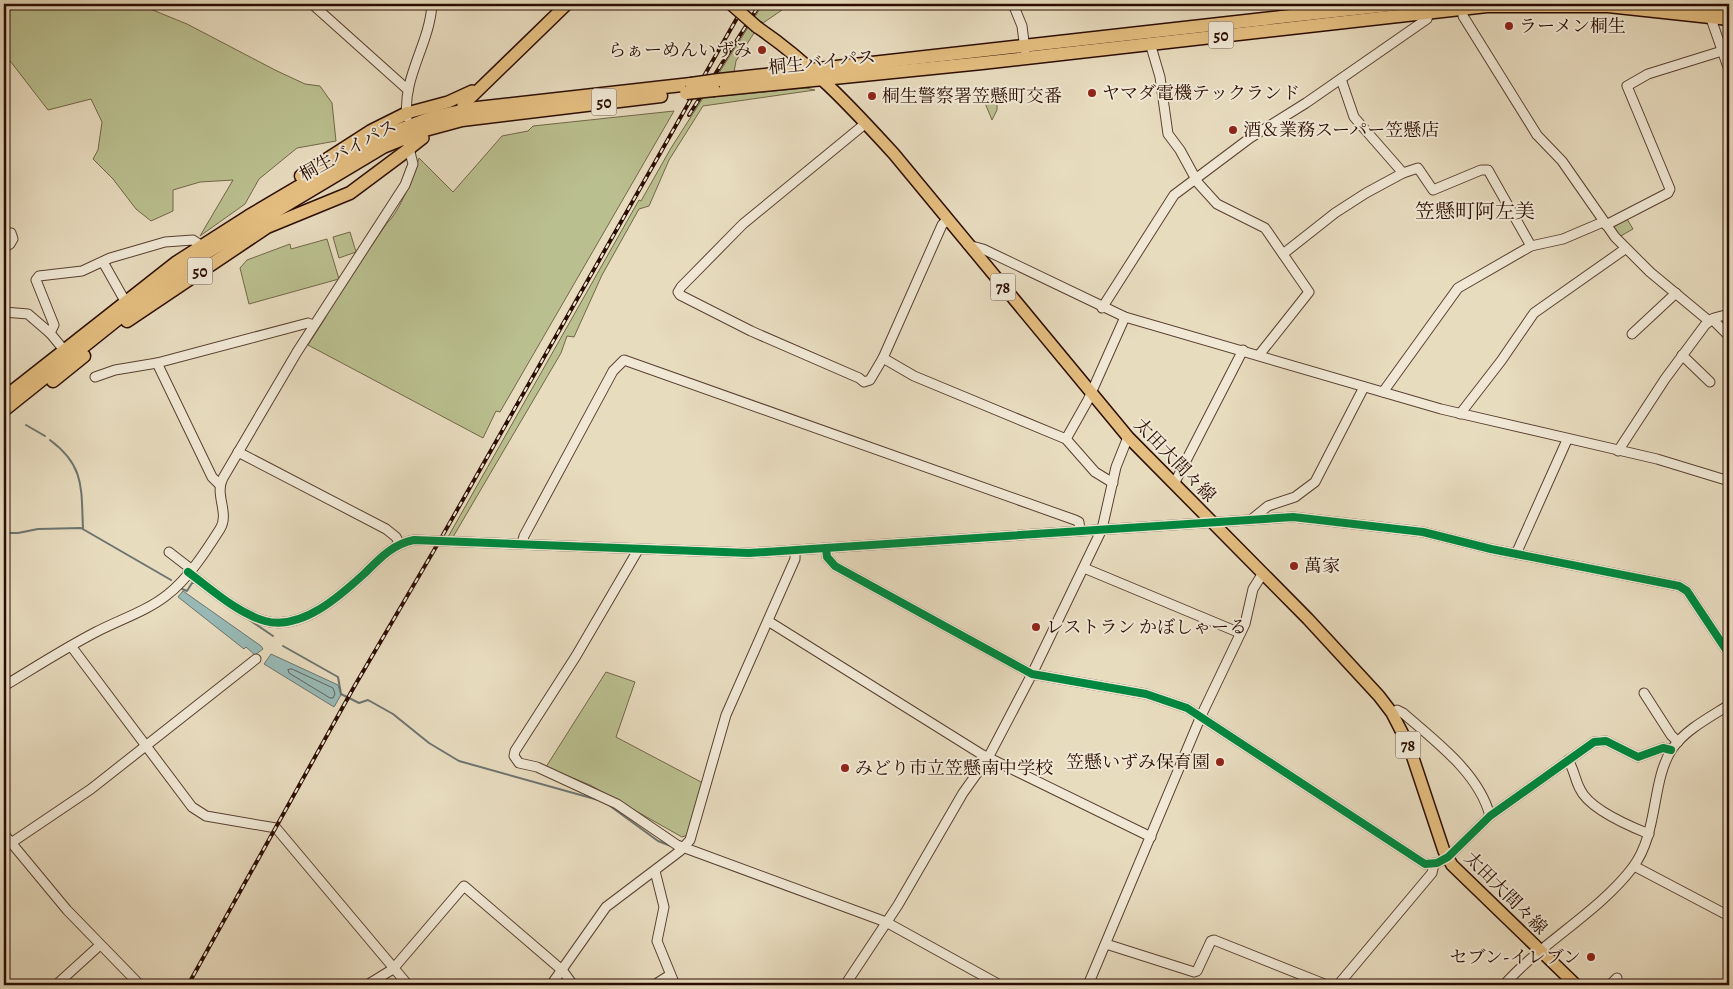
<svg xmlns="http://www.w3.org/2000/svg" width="1733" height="989" font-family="Alegreya,'Noto Serif JP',serif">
<rect width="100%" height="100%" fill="#e8dcbf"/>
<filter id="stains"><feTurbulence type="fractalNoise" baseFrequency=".004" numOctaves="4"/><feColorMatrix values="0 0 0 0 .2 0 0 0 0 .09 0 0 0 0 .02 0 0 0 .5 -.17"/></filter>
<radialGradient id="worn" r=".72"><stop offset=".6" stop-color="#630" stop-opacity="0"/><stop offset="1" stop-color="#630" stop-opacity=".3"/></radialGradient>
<g fill="#babf8f" stroke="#726648">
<path d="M 4,4 L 138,4 L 187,24 L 275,70 L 305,84 L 320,86 L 332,103 L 336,141 L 297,148 L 259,179 L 245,204 L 200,236 L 233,180 L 200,182 L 173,190 L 173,211 L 151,221 L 136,209 L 113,179 L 93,159 L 98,150 L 102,122 L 91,99 L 48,110 L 4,53 Z"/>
<path d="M 763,4 L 772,4 L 782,10 L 763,23 L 761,21 L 753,30 L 754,33 L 736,61 L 734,72 L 722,73 L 709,97 L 806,88 L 815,90 L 703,106 L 669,160 L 649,206 L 639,209 L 602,275 L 574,337 L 567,336 L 561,353 L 453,537 L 448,537 L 639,200 L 641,201 L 671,148 Z"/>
<path d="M 991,97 L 997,104 L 997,110 L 992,120 L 985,103 Z"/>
<path d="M 674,111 L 500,412 L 496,411 L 483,438 L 308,345 L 326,317 L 325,314 L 387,223 C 399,213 414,175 419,158 L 453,192 L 502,136 L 528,131 L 533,126 Z"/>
<path d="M 1627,219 L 1633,229 L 1619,237 L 1613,230 L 1614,225 Z"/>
<path d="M 350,232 L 356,252 L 339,258 L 333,237 Z"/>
<path d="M 327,239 L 339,279 L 249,304 L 240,268 L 247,260 L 290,244 L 291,249 Z"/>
<path d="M 606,672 L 635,682 L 616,737 L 703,783 L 688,835 L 682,837 L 590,785 L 546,767 Z"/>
</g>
<g fill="#98bab7" stroke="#6c746f">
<path d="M 183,591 L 261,646 L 263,649 L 255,655 L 246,647 L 244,649 L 178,597 Z"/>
<path d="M 271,654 L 338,685 L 341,695 L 334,707 L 264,664 Z"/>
</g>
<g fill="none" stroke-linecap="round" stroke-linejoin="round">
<path stroke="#62635c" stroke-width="1" d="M 292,669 L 333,688 L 335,694 L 333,698 L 330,698 L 289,673 L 288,670 Z"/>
<g stroke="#6c746f" stroke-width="2">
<path d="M 26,425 L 45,436"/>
<path d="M 50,440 C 85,466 81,488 83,528"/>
<path d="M 4,533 L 18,533 L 38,529 L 81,528 L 171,580"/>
<path d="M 182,589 L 187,591 L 192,583 L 196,583"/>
<path d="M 248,619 L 273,636"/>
<path d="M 283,646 L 338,677 L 341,694 L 359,703 L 368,700 L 393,714 L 429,743 L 459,761 L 602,801"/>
<path d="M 606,803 L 658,841 L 671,846"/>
</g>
<g stroke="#5a4031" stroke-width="11">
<g id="minor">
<path d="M 312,4 L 408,90"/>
<path d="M 1013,4 L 1022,26 L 1025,50"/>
<path d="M 1462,4 L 1463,16 L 1537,135 L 1562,161 L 1615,237 L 1650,272 L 1709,321"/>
<path d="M 1709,13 L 1729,70"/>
<path d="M 1309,14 L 1311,4"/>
<path d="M 1150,43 L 1160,77 L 1168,134 L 1180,150 L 1198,183 L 1217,204 L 1265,228 L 1309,292 L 1259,355"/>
<path d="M 1341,79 L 1354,117 L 1403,173"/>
<path d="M 407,117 C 402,78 430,43 432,4"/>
<path d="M 866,123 L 743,224 L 681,287 L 678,292 L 680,295 L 751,331 L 859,378 L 864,382 L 870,380 L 883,358 L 942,225 L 947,220"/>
<path d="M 1606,225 L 1668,193 L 1670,189 L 1627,86 L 1648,74 L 1722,51"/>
<path d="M 4,234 L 11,233 L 13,239 L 10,244 L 4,248"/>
<path d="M 968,245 L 983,249 L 1125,317 L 1441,409 L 1657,459 L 1729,481"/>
<path d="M 1283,254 L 1335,213 L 1366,193 L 1403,173 L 1418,168 L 1433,190 L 1481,170 L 1488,170 L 1531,246"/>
<path d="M 103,262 L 125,301"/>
<path d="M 1102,308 L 1174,195 L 1250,138 L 1306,103 L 1427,19 L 1429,12"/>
<path d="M 4,312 L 28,314 L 50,333 L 64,350"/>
<path d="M 1712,319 L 1729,336"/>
<path d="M 50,333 L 54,325 L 36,280 L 39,276 L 82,271 L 110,258 L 165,242 L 193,240 L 202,246"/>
<path d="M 1632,334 L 1676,293"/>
<path d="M 1682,355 L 1710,382"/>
<path d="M 883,358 L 914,376 L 1066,439 L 1088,400 L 1125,317"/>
<path d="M 157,363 L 212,477 L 220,485"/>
<path d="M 95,377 L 115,370 L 157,363 L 308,323 L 313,325"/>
<path d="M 1383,392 L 1458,288 L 1531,246 L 1563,239 L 1603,222"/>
<path d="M 1460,414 L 1501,361 L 1534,313 L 1625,249"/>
<path d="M 1066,439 L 1095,472 L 1113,483"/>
<path d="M 1618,451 L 1665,379 L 1705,325 L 1714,318 L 1729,314"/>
<path d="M 238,452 L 386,529 L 396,537 L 399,543"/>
<path d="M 1174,484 L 1243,350"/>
<path d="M 1252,519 L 1268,506 L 1295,497 L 1315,482 L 1364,387"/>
<path d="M 522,544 L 524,536 L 613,371 L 624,360 L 1075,520 L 1079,522 L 1080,531"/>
<path d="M 826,548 L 827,557 L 835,566 L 1032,674 L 1146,694 L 1187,708 L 1425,864 L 1437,863 L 1448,857 L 1490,816 L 1594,742 L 1606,741 L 1638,757 L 1663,748 L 1671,750"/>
<path d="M 638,550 L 576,656 L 515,751 L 514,756 L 519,763 L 537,767 L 617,804 L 677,845 L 886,922 L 1000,985"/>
<path d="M 169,552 L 191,569"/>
<path d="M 1516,554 L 1567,440"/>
<path d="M 1084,568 L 1240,633"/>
<path d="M 188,572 C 211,589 237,613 265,621 C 302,631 341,595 365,573 C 380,558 393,544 414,540 L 749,553 L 1293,517 L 1423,532 L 1491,549 L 1679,586 L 1687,591 L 1729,654"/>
<path d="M 768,621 L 981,754 L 1151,837"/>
<path d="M 71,646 L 192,807 L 206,816 L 276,828 L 408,985"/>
<path d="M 4,686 C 34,668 65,648 96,632 C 119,620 147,611 167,595 C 188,579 206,551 220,529 C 230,513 214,495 223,478 L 297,352 L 405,185 L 413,164 L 408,144"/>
<path d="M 1644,693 L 1671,735 L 1678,742"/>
<path d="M 1392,713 L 1397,710 L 1403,713 C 1435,741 1479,773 1490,816"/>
<path d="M 1568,760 C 1574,769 1575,780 1580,789 C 1589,809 1629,826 1649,834"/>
<path d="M 4,834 L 67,910 L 140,985"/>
<path d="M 11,843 L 91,789 L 256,659"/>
<path d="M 1634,866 L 1729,916"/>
<path d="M 655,871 L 664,907 L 657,941 L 675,985"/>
<path d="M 1106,944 L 1194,972 L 1197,971 L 1211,941 L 1214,940 L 1327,985"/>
<path d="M 56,985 L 100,945"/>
<path d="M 367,985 L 393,969 L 464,886 L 563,971 L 573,985"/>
<path d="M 551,985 L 606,907 L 680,851 L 690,840 L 726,715 L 795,559 L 795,551"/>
<path d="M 654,985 L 670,975"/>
<path d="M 845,985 L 898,905 L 963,793 L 988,758 L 1032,674 L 1102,529 L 1116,467 L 1128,437"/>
<path d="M 1088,985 L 1201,716 L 1245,624 L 1253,589 L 1263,573"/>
<path d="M 1338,985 L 1432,873 L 1434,864"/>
<path d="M 1504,985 C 1542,942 1599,912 1633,867 C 1659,832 1651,781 1672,749 C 1685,730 1710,717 1729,705"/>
<path d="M 1610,985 L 1617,978"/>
</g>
</g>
<g stroke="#2b0c02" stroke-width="14">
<g id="major">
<path d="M 757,27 C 809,62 852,108 894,154 L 1128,437 L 1308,619 L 1379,696 L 1392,713 L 1409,746 L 1444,851 L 1452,865 L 1576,985"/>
<path d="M 463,105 L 567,4"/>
<path d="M 407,113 L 448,102 L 472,91"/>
<path d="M 409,149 L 423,138"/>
</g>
</g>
<g stroke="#2b0c02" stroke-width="15">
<g id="highway">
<path d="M 1688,4 L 1729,9"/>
<path d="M 719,80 L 1398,4"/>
<path d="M 714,90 L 982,63 L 1487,6 L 1608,6 L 1729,19"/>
<path d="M 301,176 L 371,131 L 407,113"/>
<path d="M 127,321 L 267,227 L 350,193 L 409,149"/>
<path d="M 53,381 L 84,356"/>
<path d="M 4,398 L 177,262 L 249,216 L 388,134 L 433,117 L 477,108 L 691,84"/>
<path d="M 4,410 L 158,287 L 206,253 L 383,147 L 425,130 L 462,120 L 661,96"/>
</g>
</g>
<use href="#minor" stroke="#f0e8d5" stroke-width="9"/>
<use href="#major" stroke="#e4be80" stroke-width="11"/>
<use href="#highway" stroke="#e4be80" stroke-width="12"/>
<g stroke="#2b0c02" stroke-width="4">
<g id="rail">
<path d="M 689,115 L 760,4"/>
<path d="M 188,985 L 354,687 L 440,540 L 745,4"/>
</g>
</g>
<use href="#rail" stroke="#f0e8d5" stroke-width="2" stroke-dasharray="5.5" stroke-linecap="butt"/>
<g stroke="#2b0c02" stroke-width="14" stroke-linecap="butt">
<path id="major-bridge" d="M 732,5 L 757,27"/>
</g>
<g stroke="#2b0c02" stroke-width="15" stroke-linecap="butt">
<g id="highway-bridge">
<path d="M 691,84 L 719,80"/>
<path d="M 686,93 L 714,90"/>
</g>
</g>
<use href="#major-bridge" stroke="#e4be80" stroke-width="11"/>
<use href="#highway-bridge" stroke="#e4be80" stroke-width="12"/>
<g stroke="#f0e8d5" stroke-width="11">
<g id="cycleway">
<path d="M 826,548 L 827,557 L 835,566 L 1032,674 L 1146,694 L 1187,708 L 1425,864 L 1437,863 L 1448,857 L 1490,816 L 1594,742 L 1606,741 L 1638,757 L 1663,748 L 1671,750"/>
<path d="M 188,572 C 211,589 237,613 265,621 C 302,631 341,595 365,573 C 380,558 393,544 414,540 L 749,553 L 1293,517 L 1423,532 L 1491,549 L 1679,586 L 1687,591 L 1729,654"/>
</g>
</g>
<use href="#cycleway" stroke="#00873e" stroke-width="8"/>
</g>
<g fill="#8f2418" stroke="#f0e8d5" stroke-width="2">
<circle cx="1509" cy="26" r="5"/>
<circle cx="762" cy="50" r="5"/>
<circle cx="1092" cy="93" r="5"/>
<circle cx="872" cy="96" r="5"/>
<circle cx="1233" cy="130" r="5"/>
<circle cx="1294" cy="566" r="5"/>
<circle cx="1036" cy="627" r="5"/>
<circle cx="1220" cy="762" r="5"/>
<circle cx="845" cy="768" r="5"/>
<circle cx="1591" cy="957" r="5"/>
</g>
<g text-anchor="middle" stroke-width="4" stroke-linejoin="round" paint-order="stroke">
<g fill="#f0e8d5" stroke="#664e41" stroke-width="1">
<rect x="1208.5" y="21.5" width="25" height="27" rx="4"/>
<rect x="591.5" y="88.5" width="25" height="27" rx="4"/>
<rect x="187.5" y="257.5" width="25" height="27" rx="4"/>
<rect x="990.5" y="273.5" width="25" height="27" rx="4"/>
<rect x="1395.5" y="731.5" width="25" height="27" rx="4"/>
</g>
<g font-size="16" font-weight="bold" fill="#2b0c02">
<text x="1221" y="41">50</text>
<text x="604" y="108">50</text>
<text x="200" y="277">50</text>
<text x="1003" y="293">78</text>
<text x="1408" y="751">78</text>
</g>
<g font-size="18" fill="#2b0c02" stroke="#f0e8d5" text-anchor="start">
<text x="1519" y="32">ラーメン桐生</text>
<text x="752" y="56" text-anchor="end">らぁーめんいずみ</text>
<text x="1102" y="99">ヤマダ電機テックランド</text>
<text x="882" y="102">桐生警察署笠懸町交番</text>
<text x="1243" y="136">酒＆業務スーパー笠懸店</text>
<text x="1304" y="572">萬家</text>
<text x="1046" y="633">レストラン かぼしゃーる</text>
<text x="1210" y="768" text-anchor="end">笠懸いずみ保育園</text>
<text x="855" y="774">みどり市立笠懸南中学校</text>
<text x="1581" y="963" text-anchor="end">セブン-イレブン</text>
</g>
<g font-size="18" fill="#2b0c02" stroke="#f0e8d5">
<text transform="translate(822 62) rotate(-6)" y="6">桐生バイパス</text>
<text transform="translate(348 150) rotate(-29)" y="6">桐生バイパス</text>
<text transform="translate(1175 460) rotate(46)" y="6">太田大間々線</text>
<text transform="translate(1506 893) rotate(45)" y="6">太田大間々線</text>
</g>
<g font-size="20" fill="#2b0c02" stroke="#f0e8d5">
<text x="1475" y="218">笠懸町阿左美</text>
</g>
</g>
<rect width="1733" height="989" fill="none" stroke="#e8dcbf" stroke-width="20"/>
<rect x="5" y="5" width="1723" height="979" fill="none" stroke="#2b0c02" stroke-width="2.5"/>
<rect x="10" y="10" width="1713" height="969" fill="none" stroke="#2b0c02"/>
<rect width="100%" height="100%" filter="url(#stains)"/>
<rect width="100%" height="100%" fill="url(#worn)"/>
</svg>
